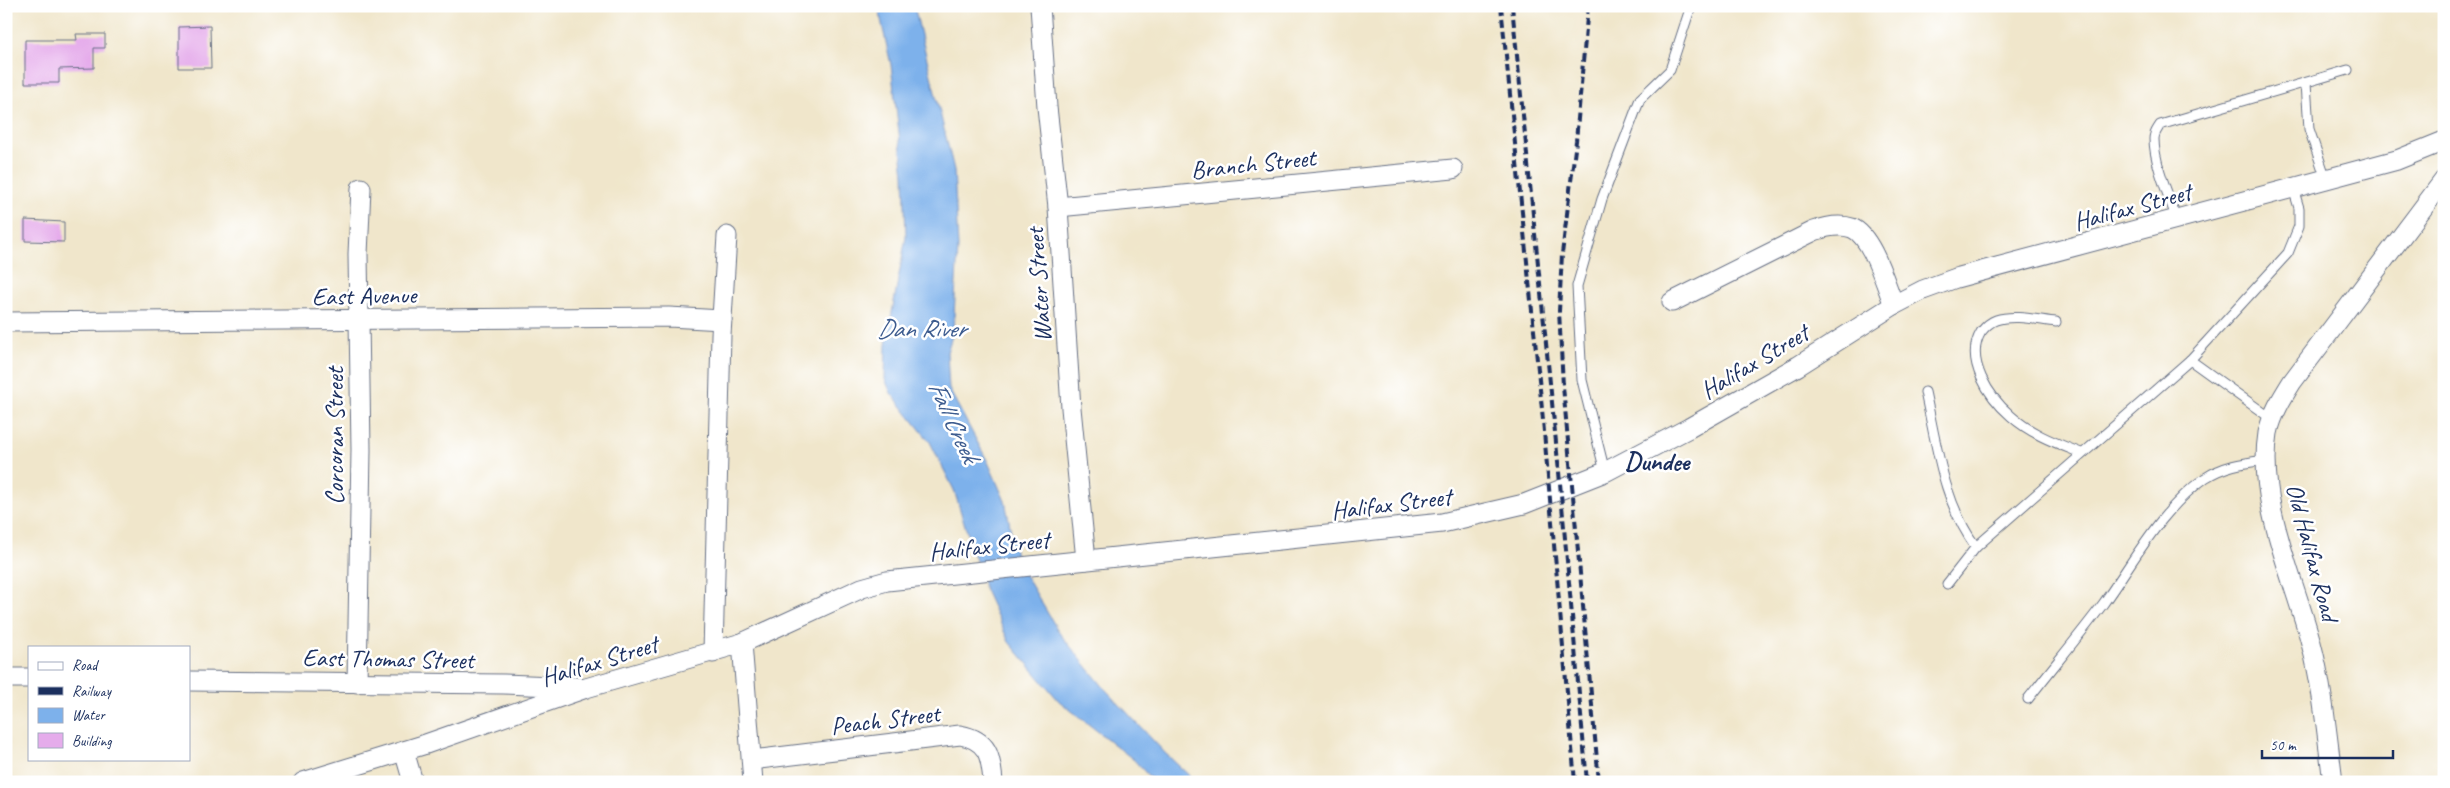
<svg xmlns="http://www.w3.org/2000/svg" width="2450" height="788" font-family="Caveat,sans-serif">
<rect width="100%" height="100%" fill="#fff"/>
<filter id="ink" filterUnits="userSpaceOnUse"><feTurbulence type="fractalNoise" baseFrequency=".02" numOctaves="2"/><feDisplacementMap in="SourceGraphic" scale="10" xChannelSelector="R" yChannelSelector="G"/><feConvolveMatrix kernelMatrix="1 2 1 2 8 2 1 2 1" color-interpolation-filters="sRGB"/></filter>
<filter id="wash" filterUnits="userSpaceOnUse"><feTurbulence type="fractalNoise" baseFrequency=".0096" numOctaves="4" result="noise"/><feDisplacementMap in="SourceGraphic" scale="20" xChannelSelector="R" yChannelSelector="G"/><feGaussianBlur stdDeviation="1.12" result="paint"/><feColorMatrix in="noise" values="0 0 0 0 0 0 0 0 0 0 0 0 0 0 0 0 0 1.4 0 .05"/><feComposite in="paint" operator="in"/></filter>
<g filter="url(#wash)">
<rect width="100%" height="100%" fill="#f0e6cb"/>
<path fill="#7db1eb" stroke="#4c70a4" d="M 878,6 L 914,6 L 954,170 L 958,247 L 953,333 L 947,352 L 949,389 L 988,462 L 1005,501 L 1017,561 L 1060,634 L 1106,690 L 1165,753 L 1196,782 L 1154,782 L 1134,760 L 1059,701 L 1009,642 L 985,590 L 954,490 L 930,442 L 891,393 L 885,379 L 886,345 L 906,237 L 904,175 L 891,65 Z"/>
<g id="blocks">
<g fill="#e5aceb">
<path d="M 210,26 L 211,68 L 179,68 L 179,27 Z"/>
<path d="M 76,34 L 105,34 L 105,48 L 94,48 L 94,68 L 59,69 L 59,83 L 25,83 L 25,40 L 77,40 Z"/>
<path d="M 25,220 L 64,222 L 64,242 L 25,241 Z"/>
</g>
</g>
</g>
<g filter="url(#ink)">
<use href="#blocks" fill-opacity="0" stroke="#666f84" stroke-width="1"/>
<g fill="none" stroke-linecap="round" stroke-linejoin="round">
<g stroke="#666f84" stroke-width="11">
<g id="service">
<path d="M 2306,83 L 2309,129 L 2326,179"/>
<path d="M 2177,219 C 2169,197 2154,163 2154,139 C 2154,133 2157,130 2160,125 L 2348,70"/>
<path d="M 2056,322 C 2037,320 2014,314 1996,320 C 1990,322 1985,327 1981,332 C 1964,360 1989,397 2011,416 C 2031,434 2056,443 2081,453"/>
<path d="M 2190,360 L 2272,419"/>
<path d="M 1925,392 C 1937,446 1943,502 1976,547"/>
<path d="M 1605,472 L 1582,380 L 1577,286 L 1602,199 L 1640,99 L 1670,70 L 1691,6"/>
<path d="M 1947,584 L 1976,547 L 2190,360 L 2288,253 L 2299,226 L 2299,208 L 2293,188"/>
<path d="M 2028,699 C 2053,667 2079,636 2103,604 C 2134,561 2161,509 2205,478 C 2225,465 2244,463 2266,460"/>
</g>
</g>
<g stroke="#666f84" stroke-width="21">
<g id="minor">
<path d="M 1040,6 L 1047,107 L 1058,207 L 1071,408 L 1086,560"/>
<path d="M 1058,207 L 1453,169"/>
<path d="M 1672,302 L 1814,231 C 1825,227 1840,224 1852,228 C 1872,236 1886,286 1894,305"/>
<path d="M 6,322 L 669,317 L 722,320"/>
<path d="M 742,643 L 753,782"/>
<path d="M 713,653 L 721,335 L 727,236"/>
<path d="M 6,678 L 29,678"/>
<path d="M 189,681 L 504,684 L 577,687"/>
<path d="M 357,683 L 361,450 L 358,254 L 361,188"/>
<path d="M 404,751 L 413,782"/>
<path d="M 752,760 L 960,735 C 988,740 991,756 993,782"/>
<path d="M 303,782 L 423,745 L 586,688 L 742,643 L 862,588 L 887,581 L 1442,523 L 1524,504 L 1605,472 L 1689,428 L 1798,366 L 1894,305 L 1923,290 L 1956,278 L 2397,160 L 2444,141"/>
<path d="M 2333,782 C 2327,736 2323,688 2311,643 C 2294,578 2257,502 2268,433 C 2272,414 2282,398 2292,382 L 2444,180"/>
</g>
</g>
<use href="#service" stroke="#fff" stroke-width="9"/>
<use href="#minor" stroke="#fff" stroke-width="19"/>
<g stroke="#1b2f5e" stroke-width="4" stroke-dasharray="8 4" stroke-linecap="butt">
<path d="M 1501,6 L 1542,409 L 1575,782"/>
<path d="M 1512,6 L 1559,472 L 1587,782"/>
<path d="M 1588,6 L 1576,141 L 1562,254 L 1559,311 L 1563,386 L 1599,782"/>
</g>
</g>
</g>
<g text-anchor="middle" stroke-width="5" stroke-linejoin="round" paint-order="stroke">
<g font-size="25" fill="#1b2f5e" stroke="#fff">
<text transform="translate(1253 163) rotate(-6)" y="9">Branch Street</text>
<text transform="translate(2132 206) rotate(-15)" y="9">Halifax Street</text>
<text transform="translate(1038 285) rotate(-94)" y="9">Water Street</text>
<text transform="translate(364 295) rotate(-1)" y="9">East Avenue</text>
<text transform="translate(1754 361) rotate(-31)" y="9">Halifax Street</text>
<text transform="translate(334 436) rotate(-90)" y="9">Corcoran Street</text>
<text transform="translate(1391 503) rotate(-7)" y="9">Halifax Street</text>
<text transform="translate(989 545) rotate(-6)" y="9">Halifax Street</text>
<text transform="translate(2313 552) rotate(75)" y="9">Old Halifax Road</text>
<text transform="translate(388 658) rotate(1)" y="9">East Thomas Street</text>
<text transform="translate(599 660) rotate(-17)" y="9">Halifax Street</text>
<text transform="translate(885 719) rotate(-7)" y="9">Peach Street</text>
</g>
<g font-size="26" font-style="italic" fill="#3d5c8f" stroke="#fff">
<text x="921" y="337">Dan River</text>
<text transform="translate(954 421) rotate(65)" y="9">Fall Creek</text>
</g>
<g font-size="26" font-weight="bold" fill="#1b2f5e" stroke="#fff">
<text x="1657" y="470">Dundee</text>
</g>
</g>
<rect width="2450" height="788" fill="none" stroke="#fff" stroke-width="25"/>
<rect x="28" y="646" width="162" height="115" fill="#ffffff" stroke="#a4acbf"/>
<rect x="38" y="662" width="25" height="8" fill="#ffffff" stroke="#a4acbf"/>
<text x="72" y="670" font-size="15" fill="#1b2f5e">Road</text>
<rect x="38" y="687" width="25" height="8" fill="#1b2f5e" stroke="#a4acbf"/>
<text x="72" y="696" font-size="15" fill="#1b2f5e">Railway</text>
<rect x="38" y="708" width="25" height="15" fill="#7db1eb" stroke="#a4acbf"/>
<text x="72" y="720" font-size="15" fill="#1b2f5e">Water</text>
<rect x="38" y="733" width="25" height="15" fill="#e5aceb" stroke="#a4acbf"/>
<text x="72" y="746" font-size="15" fill="#1b2f5e">Building</text>
<path d="M2262 750v8h131v-8" fill="none" stroke="#1b2f5e" stroke-width="2.5"/>
<text x="2270" y="750" font-size="15" fill="#1b2f5e" stroke="#ffffff" stroke-width="4" paint-order="stroke">50 m</text>
</svg>
